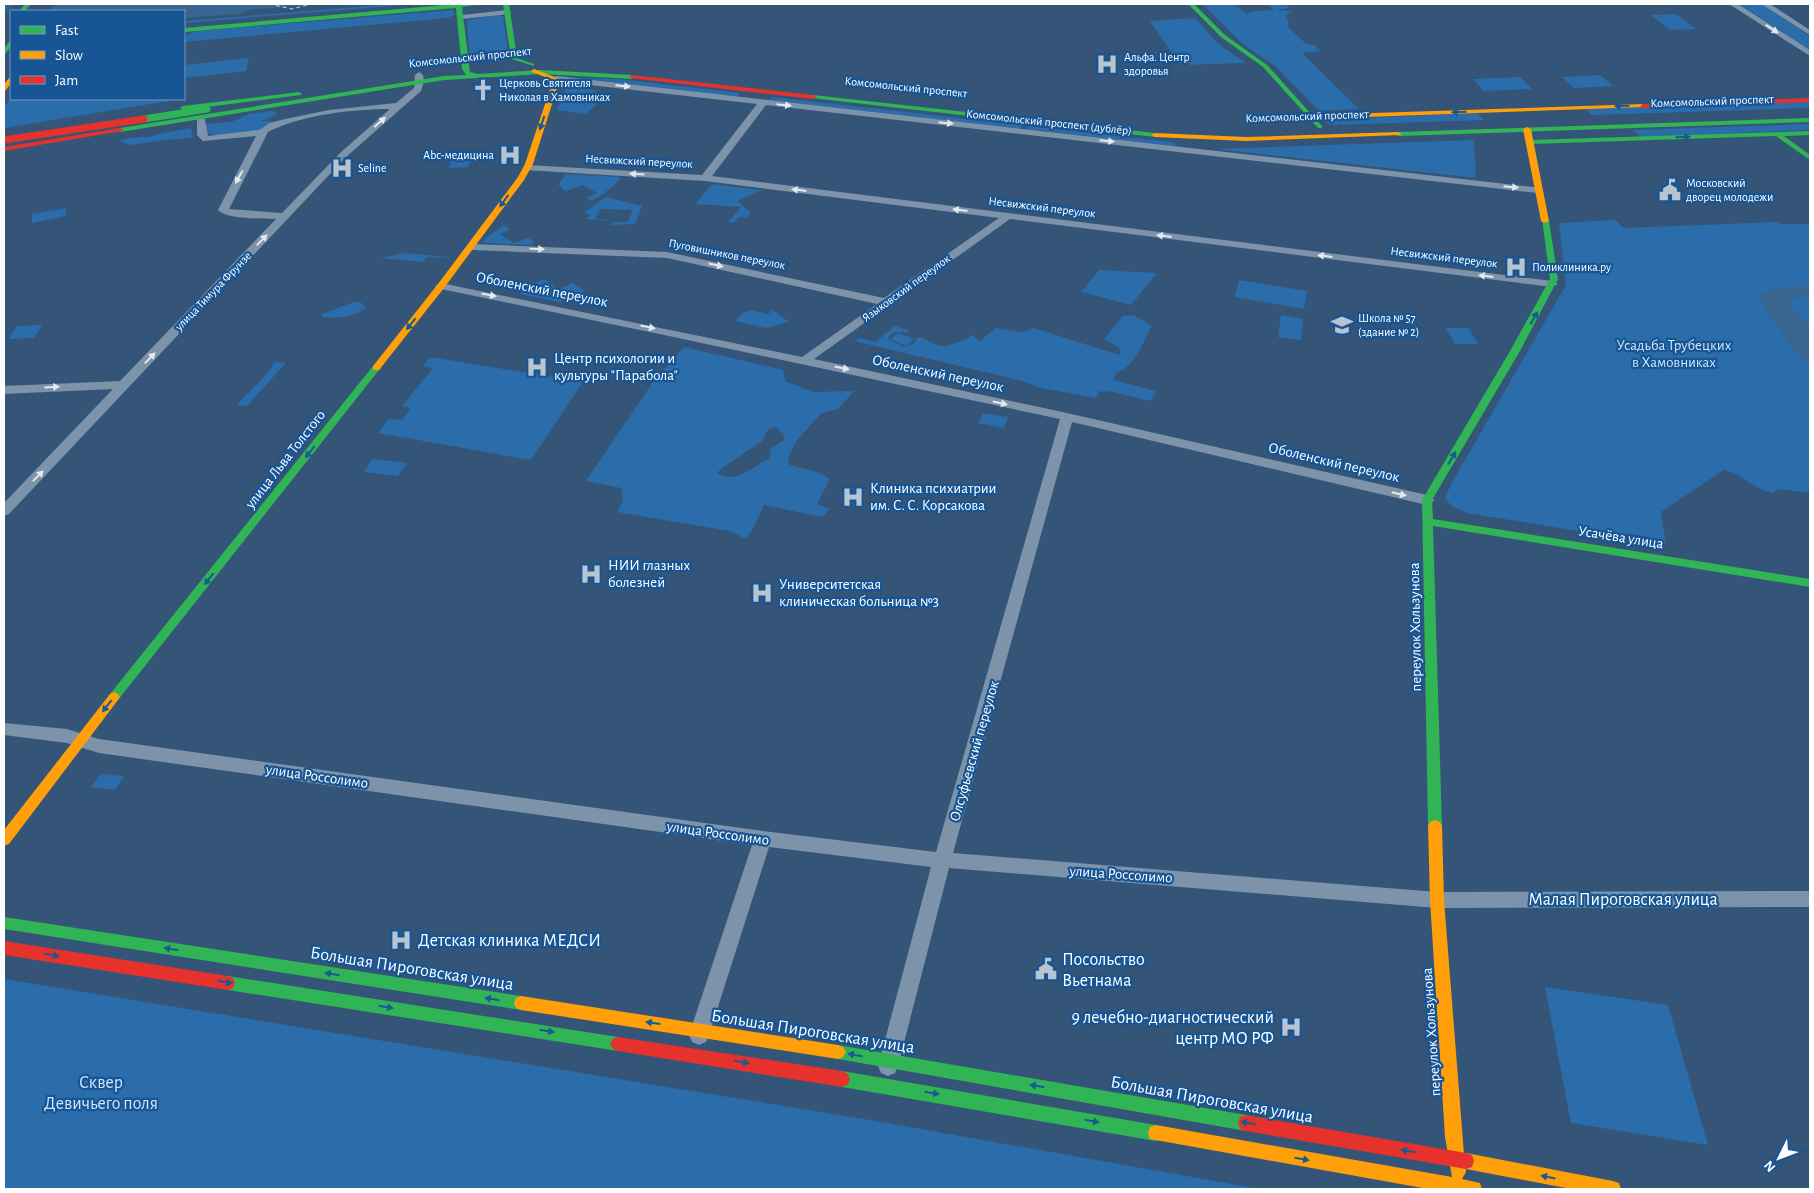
<svg xmlns="http://www.w3.org/2000/svg" width="1814" height="1193" font-family="'Alegreya Sans',sans-serif">
<rect width="100%" height="100%" fill="#345577"/>
<g fill="#2b6caa" fill-rule="evenodd">
<path d="M 395,4 L 418,4 L 184,23 L 184,21 Z"/>
<path d="M 1202,4 L 1234,4 L 1247,14 L 1255,11 L 1274,10 L 1268,4 L 1285,4 L 1290,8 L 1276,10 L 1293,11 L 1286,15 L 1289,24 L 1287,26 L 1305,43 L 1314,45 L 1321,51 L 1302,53 L 1359,109 L 1319,111 L 1275,66 L 1244,45 Z"/>
<path d="M 1740,4 L 1761,4 L 1810,36 L 1810,50 Z"/>
<path d="M 453,10 L 455,15 L 447,18 L 184,42 L 187,35 L 196,31 Z"/>
<path d="M 1676,14 L 1696,29 L 1670,30 L 1651,15 Z"/>
<path d="M 499,15 L 503,16 L 509,58 L 470,61 L 467,20 Z"/>
<path d="M 1195,18 L 1216,42 L 1246,63 L 1180,65 L 1150,21 Z"/>
<path d="M 249,58 L 246,71 L 184,78 L 184,65 Z"/>
<path d="M 1600,75 L 1613,86 L 1574,88 L 1562,77 Z"/>
<path d="M 1520,77 L 1532,89 L 1484,91 L 1473,79 Z"/>
<path d="M 580,78 L 617,79 L 740,93 L 737,97 Z"/>
<path d="M 570,87 L 597,90 L 585,101 L 597,104 L 585,114 L 557,110 L 566,88 Z"/>
<path d="M 772,97 L 1022,125 L 1021,129 L 770,100 Z"/>
<path d="M 11,98 L 11,99 L 181,99 L 4,128 L 4,107 Z"/>
<path d="M 1810,101 L 1810,108 L 1592,115 L 1585,109 Z"/>
<path d="M 270,111 L 276,112 L 277,114 L 262,121 L 271,121 L 272,123 L 259,131 L 217,136 L 206,132 L 205,124 L 231,122 L 249,114 Z"/>
<path d="M 1477,113 L 1484,120 L 1331,125 L 1322,120 Z"/>
<path d="M 1810,124 L 1810,130 L 1642,137 L 1632,130 Z"/>
<path d="M 1028,126 L 1171,142 L 1177,144 L 1172,146 L 1027,129 Z"/>
<path d="M 191,128 L 193,136 L 192,138 C 171,139 150,142 130,145 L 118,140 L 138,137 L 149,137 L 158,134 Z"/>
<path d="M 1474,140 L 1476,178 L 1216,149 Z"/>
<path d="M 473,154 L 468,167 L 448,168 L 454,155 Z"/>
<path d="M 566,174 L 619,177 L 621,179 L 602,195 L 591,201 L 586,198 L 597,193 L 583,185 L 566,191 L 561,188 L 562,187 L 558,185 Z"/>
<path d="M 712,184 L 761,190 L 762,190 L 737,201 L 751,213 L 746,218 L 739,217 L 734,223 L 728,222 L 741,207 L 695,204 Z"/>
<path d="M 606,197 L 642,206 L 635,224 L 611,225 L 613,222 L 628,222 L 633,210 L 600,209 L 595,219 L 607,220 L 606,221 L 585,219 L 590,215 L 584,213 Z"/>
<path d="M 66,208 L 66,216 L 32,223 L 32,214 Z"/>
<path d="M 1615,220 L 1624,228 L 1777,222 L 1781,224 L 1810,224 L 1810,493 L 1778,489 L 1773,493 C 1755,490 1742,474 1724,470 L 1661,512 L 1666,545 C 1660,544 1661,542 1656,540 C 1645,535 1627,533 1616,534 L 1615,537 L 1467,513 C 1458,509 1451,507 1445,498 L 1451,484 L 1566,285 L 1559,223 Z"/>
<path d="M 504,225 L 510,229 L 500,234 L 514,243 L 528,238 L 535,242 L 530,245 L 483,243 L 486,238 Z"/>
<path d="M 405,253 L 447,257 L 446,258 L 427,257 L 423,262 L 381,258 Z"/>
<path d="M 1099,270 L 1157,273 L 1131,305 L 1081,292 Z"/>
<path d="M 544,279 L 559,289 L 573,283 L 585,291 L 560,302 L 519,294 L 539,286 L 535,283 Z"/>
<path d="M 1239,280 L 1307,291 L 1304,309 L 1235,297 Z"/>
<path d="M 354,302 L 360,302 L 366,307 C 358,317 334,319 322,317 L 322,314 Z"/>
<path d="M 752,310 L 768,314 L 773,310 L 789,322 L 766,328 L 735,321 L 743,313 Z"/>
<path d="M 1133,315 L 1152,326 C 1143,342 1134,368 1116,373 L 1113,380 L 1156,391 L 1151,401 L 1108,391 L 1107,392 L 1100,391 L 1096,398 L 1041,388 L 1022,381 L 854,341 L 859,338 L 875,342 L 895,326 L 908,330 L 909,333 C 900,332 892,330 888,339 L 904,347 L 906,346 L 890,339 L 898,333 L 914,339 L 906,346 L 913,344 L 918,337 C 926,338 930,343 937,345 C 948,349 963,340 972,335 L 980,341 L 996,328 L 1022,332 L 1034,328 L 1119,355 L 1121,349 L 1104,339 L 1123,316 Z"/>
<path d="M 1281,315 L 1303,319 L 1301,340 L 1278,337 Z"/>
<path d="M 42,325 L 34,338 L 8,339 L 17,326 Z"/>
<path d="M 1446,328 L 1468,328 L 1478,344 L 1455,344 Z"/>
<path d="M 684,347 L 783,370 L 785,381 L 813,392 L 854,391 L 838,409 L 822,413 L 796,441 L 788,459 L 790,465 L 817,472 L 830,479 L 817,504 L 830,509 L 822,517 L 764,505 L 755,525 L 746,539 L 730,531 L 617,512 L 623,501 L 621,488 L 586,481 L 653,382 ZM 775,426 L 783,434 L 784,440 L 771,448 L 769,459 C 751,466 739,485 717,473 L 722,468 L 762,441 L 768,430 Z"/>
<path d="M 430,357 L 583,382 L 531,460 L 378,433 L 389,419 L 402,420 L 411,408 L 402,406 L 433,368 L 423,366 Z"/>
<path d="M 274,362 L 286,363 L 247,406 L 237,405 L 270,370 Z"/>
<path d="M 983,413 L 1008,417 L 1004,428 L 978,423 Z"/>
<path d="M 373,459 L 407,463 L 398,476 L 364,472 Z"/>
<path d="M 101,774 L 124,776 L 115,790 L 91,787 Z"/>
<path d="M 4,979 L 870,1120 L 1260,1189 L 4,1189 Z"/>
<path d="M 1545,987 L 1668,1005 L 1708,1145 L 1571,1123 Z"/>
</g>
<g fill="#396591">
<path d="M 4,4 L 325,4 L 247,10 L 240,14 L 184,18 L 184,11 L 11,11 L 4,30 Z"/>
<path d="M 1810,286 L 1810,296 L 1789,299 L 1789,302 L 1810,329 L 1810,360 L 1797,355 L 1757,296 L 1776,288 Z"/>
</g>
<path fill="#345577" d="M 13,4 L 55,4 L 49,11 L 11,11 L 11,32 L 4,33 L 4,15 Z"/>
<g fill="none" stroke-linecap="round" stroke-linejoin="round">
<path stroke="#b3d7f7" stroke-width="1" stroke-dasharray="4 3" stroke-linecap="butt" d="M 269,4 L 292,9 L 311,4"/>
<g fill="#7c93aa" fill-rule="evenodd">
<path d="M 1729,4 L 1738,4 L 1810,50 L 1810,56 Z"/>
<path d="M 1761,4 L 1770,4 L 1810,30 L 1810,35 Z"/>
<path d="M 507,10 L 511,12 L 510,14 L 462,19 L 458,17 L 462,15 Z"/>
<path d="M 419,72 L 423,75 L 424,81 L 421,91 L 346,157 L 9,514 L 4,516 L 4,503 L 113,389 L 4,394 L 4,386 L 120,381 L 276,219 C 262,218 228,220 218,210 L 256,136 L 203,141 L 197,135 L 197,117 L 200,116 L 205,119 L 208,136 L 259,130 L 270,123 L 285,119 L 329,110 L 396,103 L 414,88 L 415,75 ZM 390,109 L 340,153 L 282,213 L 229,209 L 268,132 C 300,115 354,109 390,109 Z"/>
<path d="M 557,76 L 1542,188 L 1542,192 L 1538,193 L 766,105 L 712,176 L 1552,281 L 1558,284 L 1552,287 L 1010,219 L 814,359 L 1067,413 L 1427,495 L 1432,497 L 1434,500 L 1432,503 L 1427,505 L 1072,422 L 953,853 L 1437,892 L 1810,891 L 1810,907 L 1437,908 L 949,868 L 898,1066 L 895,1073 L 888,1076 L 881,1073 L 878,1066 L 931,867 L 769,847 L 709,1035 L 706,1042 L 699,1045 L 692,1042 L 689,1035 L 752,845 L 99,753 L 67,743 L 4,735 L 4,723 L 67,729 L 99,739 L 763,831 L 936,852 L 1060,419 L 669,336 L 441,289 L 435,286 L 441,283 L 802,357 L 877,304 L 667,258 L 471,250 L 466,247 L 471,244 L 667,252 L 884,298 L 999,218 L 705,181 L 524,170 L 524,166 L 527,165 L 702,175 L 757,104 L 554,81 L 554,77 Z"/>
</g>
<g fill="#30b455" fill-rule="evenodd">
<path d="M 25,4 L 31,4 L 25,11 L 19,11 Z"/>
<path d="M 456,4 L 482,4 L 462,7 L 470,72 L 478,74 L 541,70 L 632,75 L 635,77 L 632,79 L 541,74 L 444,80 L 120,132 L 116,130 L 120,128 L 444,76 L 466,75 L 462,69 L 456,8 L 184,32 L 184,28 Z"/>
<path d="M 503,4 L 509,4 L 517,58 L 534,64 L 534,66 L 511,59 Z"/>
<path d="M 1188,4 L 1194,4 L 1225,35 L 1267,65 L 1322,126 L 1322,128 L 1318,128 L 1263,67 L 1221,37 Z"/>
<path d="M 11,40 L 11,46 L 6,53 L 4,54 L 4,48 Z"/>
<path d="M 299,92 L 302,94 L 301,95 L 183,110 L 180,108 L 183,106 Z"/>
<path d="M 813,95 L 1155,133 L 1159,135 L 1155,137 L 811,98 L 810,97 Z"/>
<path d="M 1810,118 L 1810,122 L 1398,136 L 1394,134 L 1398,132 Z"/>
<path d="M 1810,131 L 1810,135 L 1784,136 L 1810,155 L 1810,160 L 1776,136 L 1530,144 L 1526,142 L 1530,140 Z"/>
<path d="M 1542,219 L 1549,221 L 1558,279 L 1520,351 L 1432,500 L 1433,519 L 1810,579 L 1810,587 L 1433,526 L 1442,826 L 1440,830 L 1435,832 L 1430,830 L 1428,826 L 1422,500 L 1510,351 L 1550,279 Z"/>
<path d="M 376,365 L 381,368 L 379,370 L 118,700 L 110,700 L 108,697 L 110,694 L 373,366 Z"/>
<path d="M 4,917 L 521,996 L 526,998 L 528,1003 L 526,1008 L 521,1010 L 4,929 Z"/>
<path d="M 228,976 L 618,1037 L 623,1039 L 626,1044 L 623,1049 L 618,1051 L 228,990 L 223,988 L 221,983 L 223,978 Z"/>
<path d="M 838,1045 L 1246,1115 L 1252,1117 L 1254,1123 L 1252,1129 L 1246,1131 L 838,1059 L 833,1057 L 830,1052 L 833,1047 Z"/>
<path d="M 842,1071 L 1156,1125 L 1162,1127 L 1164,1133 L 1162,1139 L 1156,1141 L 842,1087 L 836,1084 L 834,1079 L 836,1074 Z"/>
</g>
<g fill="#ff9f0a" fill-rule="evenodd">
<path d="M 534,69 L 560,79 L 533,164 L 524,180 L 444,288 L 379,370 L 373,370 L 373,366 L 438,284 L 518,177 L 525,164 L 553,80 L 532,72 L 531,71 Z"/>
<path d="M 11,76 L 11,83 L 6,90 L 4,91 L 4,84 Z"/>
<path d="M 1643,104 L 1645,105 L 1645,107 L 1312,119 L 1309,117 L 1312,115 Z"/>
<path d="M 1527,127 L 1531,129 L 1549,221 L 1545,223 L 1541,221 L 1523,129 Z"/>
<path d="M 1398,132 L 1402,134 L 1400,135 L 1246,141 L 1155,137 L 1151,135 L 1155,133 L 1246,137 Z"/>
<path d="M 114,692 L 118,694 L 120,697 L 118,700 L 9,844 L 4,846 L 4,830 L 110,694 Z"/>
<path d="M 1435,820 L 1440,822 L 1442,826 L 1444,900 L 1464,1154 L 1466,1153 L 1613,1181 L 1619,1183 L 1621,1189 L 1571,1189 L 1466,1169 L 1466,1172 L 1462,1179 L 1480,1183 L 1482,1189 L 1428,1189 L 1150,1139 L 1148,1133 L 1150,1127 L 1156,1125 L 1452,1177 L 1445,1137 L 1430,900 L 1428,826 L 1430,822 Z"/>
<path d="M 521,996 L 838,1045 L 843,1047 L 846,1052 L 843,1057 L 838,1059 L 521,1010 L 516,1008 L 514,1003 L 516,998 Z"/>
</g>
<g fill="#e5322d" fill-rule="evenodd">
<path d="M 632,75 L 813,95 L 816,97 L 813,99 L 630,78 L 630,76 Z"/>
<path d="M 1810,98 L 1810,102 L 1643,108 L 1640,106 L 1643,104 Z"/>
<path d="M 120,128 L 124,130 L 122,131 L 4,151 L 4,147 Z"/>
<path d="M 4,941 L 228,976 L 233,978 L 235,983 L 233,988 L 228,990 L 4,955 Z"/>
<path d="M 618,1037 L 842,1071 L 848,1074 L 850,1079 L 848,1084 L 842,1087 L 618,1051 L 613,1049 L 610,1044 L 613,1039 Z"/>
<path d="M 1246,1115 L 1466,1153 L 1472,1155 L 1474,1161 L 1472,1167 L 1466,1169 L 1246,1131 L 1240,1129 L 1238,1123 L 1240,1117 Z"/>
</g>
<path stroke="#30b455" stroke-width="7" d="M 144,119 L 207,109"/>
<path stroke="#e5322d" stroke-width="7" d="M 4,140 L 144,119"/>
</g>
<defs><path id="oneway-solid" d="M-6-.8H1V-3.2L6.5 0L1 3.2V.8H-6Z" transform="scale(1.25)"/></defs>
<g fill="#e5e9ee">
<use href="#oneway-solid" transform="translate(1772 29) rotate(33)"/>
<use href="#oneway-solid" transform="translate(623 86) rotate(6)"/>
<use href="#oneway-solid" transform="translate(784 105) rotate(6)"/>
<use href="#oneway-solid" transform="translate(380 122) rotate(-41)"/>
<use href="#oneway-solid" transform="translate(946 123) rotate(6)"/>
<use href="#oneway-solid" transform="translate(1107 141) rotate(6)"/>
<use href="#oneway-solid" transform="translate(637 174) rotate(-177)"/>
<use href="#oneway-solid" transform="translate(239 177) rotate(119)"/>
<use href="#oneway-solid" transform="translate(1511 187) rotate(6)"/>
<use href="#oneway-solid" transform="translate(799 190) rotate(-173)"/>
<use href="#oneway-solid" transform="translate(960 210) rotate(-173)"/>
<use href="#oneway-solid" transform="translate(1164 236) rotate(-173)"/>
<use href="#oneway-solid" transform="translate(262 240) rotate(-46)"/>
<use href="#oneway-solid" transform="translate(537 249) rotate(2)"/>
<use href="#oneway-solid" transform="translate(1325 256) rotate(-173)"/>
<use href="#oneway-solid" transform="translate(716 265) rotate(12)"/>
<use href="#oneway-solid" transform="translate(1486 276) rotate(-173)"/>
<use href="#oneway-solid" transform="translate(489 295) rotate(11)"/>
<use href="#oneway-solid" transform="translate(648 327) rotate(12)"/>
<use href="#oneway-solid" transform="translate(150 358) rotate(-46)"/>
<use href="#oneway-solid" transform="translate(842 368) rotate(12)"/>
<use href="#oneway-solid" transform="translate(52 387) rotate(-3)"/>
<use href="#oneway-solid" transform="translate(1000 403) rotate(12)"/>
<use href="#oneway-solid" transform="translate(38 476) rotate(-46)"/>
<use href="#oneway-solid" transform="translate(1399 494) rotate(13)"/>
</g>
<g fill="#185a91">
<use href="#oneway-solid" transform="translate(1622 106) rotate(178)"/>
<use href="#oneway-solid" transform="translate(1459 112) rotate(178)"/>
<use href="#oneway-solid" transform="translate(542 123) rotate(109)"/>
<use href="#oneway-solid" transform="translate(1683 137) rotate(-2)"/>
<use href="#oneway-solid" transform="translate(504 201) rotate(126)"/>
<use href="#oneway-solid" transform="translate(1534 318) rotate(-61)"/>
<use href="#oneway-solid" transform="translate(411 324) rotate(129)"/>
<use href="#oneway-solid" transform="translate(310 452) rotate(128)"/>
<use href="#oneway-solid" transform="translate(1452 458) rotate(-59)"/>
<use href="#oneway-solid" transform="translate(209 579) rotate(129)"/>
<use href="#oneway-solid" transform="translate(107 706) rotate(128)"/>
<use href="#oneway-solid" transform="translate(171 949) rotate(-171)"/>
<use href="#oneway-solid" transform="translate(52 955) rotate(9)"/>
<use href="#oneway-solid" transform="translate(332 974) rotate(-171)"/>
<use href="#oneway-solid" transform="translate(225 982) rotate(9)"/>
<use href="#oneway-solid" transform="translate(492 999) rotate(-171)"/>
<use href="#oneway-solid" transform="translate(386 1007) rotate(9)"/>
<use href="#oneway-solid" transform="translate(653 1023) rotate(-172)"/>
<use href="#oneway-solid" transform="translate(547 1031) rotate(9)"/>
<use href="#oneway-solid" transform="translate(855 1055) rotate(-170)"/>
<use href="#oneway-solid" transform="translate(742 1062) rotate(9)"/>
<use href="#oneway-solid" transform="translate(1037 1086) rotate(-170)"/>
<use href="#oneway-solid" transform="translate(932 1093) rotate(9)"/>
<use href="#oneway-solid" transform="translate(1092 1121) rotate(10)"/>
<use href="#oneway-solid" transform="translate(1248 1123) rotate(-170)"/>
<use href="#oneway-solid" transform="translate(1408 1151) rotate(-170)"/>
<use href="#oneway-solid" transform="translate(1302 1159) rotate(10)"/>
<use href="#oneway-solid" transform="translate(1548 1177) rotate(-169)"/>
</g>
<defs>
<g id="hospital-bare" transform="scale(1.725)"><path d="M-5-5h3v3.5h4V-5h3V5h-3V1.5h-4V5h-3Z" fill="#b8c4cf" stroke="#175594" stroke-width="2.5" paint-order="stroke"/></g>
<g id="church-bare" transform="scale(1.725)"><path d="M-1.2-6h2.4v3.5h3.3v2.4h-3.3V6h-2.4V-.1h-3.3v-2.4h3.3Z" fill="#b8c4cf" stroke="#175594" stroke-width="2.5" paint-order="stroke"/></g>
<g id="civic-bare" transform="scale(1.725)"><path d="M-.6-6.5H3V-4.5H.6V-3L4-1V1h2V6H-6V1h2V-1L-.6-3ZM-1.2 2.5V6h2.4V2.5Z" fill="#b8c4cf" stroke="#175594" stroke-width="2.5" paint-order="stroke"/></g>
<g id="school-bare" transform="scale(1.725)"><path d="M0-5L7-2L0 1L-7-2ZM-4 1L0 2.5L4 1V4Q0 6-4 4Z" fill="#b8c4cf" stroke="#175594" stroke-width="2.5" paint-order="stroke"/></g>
</defs>
<g fill-rule="evenodd">
<use href="#hospital-bare" x="1107" y="64"/>
<use href="#church-bare" x="483" y="90"/>
<use href="#hospital-bare" x="510" y="155"/>
<use href="#hospital-bare" x="342" y="168"/>
<use href="#civic-bare" x="1670" y="190"/>
<use href="#hospital-bare" x="1516" y="267"/>
<use href="#school-bare" x="1342" y="325"/>
<use href="#hospital-bare" x="537" y="367"/>
<use href="#hospital-bare" x="853" y="497"/>
<use href="#hospital-bare" x="591" y="574"/>
<use href="#hospital-bare" x="762" y="593"/>
<use href="#hospital-bare" x="401" y="940"/>
<use href="#civic-bare" x="1046" y="969"/>
<use href="#hospital-bare" x="1291" y="1027"/>
</g>
<g text-anchor="middle" stroke-width="4.5" stroke-linejoin="round" paint-order="stroke">
<g font-size="12" fill="#fff" stroke="#175594">
<text transform="translate(470 57) rotate(-6)" y="4">Комсомольский проспект</text>
<text transform="translate(906 87) rotate(6)" y="4">Комсомольский проспект</text>
<text transform="translate(1712 101) rotate(-2)" y="4">Комсомольский проспект</text>
<text transform="translate(1307 116) rotate(-2)" y="4">Комсомольский проспект</text>
<text transform="translate(1049 122) rotate(6)" y="4">Комсомольский проспект (дублёр)</text>
<text transform="translate(639 161) rotate(3)" y="4">Несвижский переулок</text>
<text transform="translate(1042 207) rotate(7)" y="4">Несвижский переулок</text>
<text transform="translate(727 254) rotate(11)" y="4">Пуговишников переулок</text>
<text transform="translate(1444 257) rotate(7)" y="4">Несвижский переулок</text>
<text transform="translate(906 288) rotate(-36)" y="4">Языковский переулок</text>
<text transform="translate(213 291) rotate(-46)" y="4">улица Тимура Фрунзе</text>
</g>
<g font-size="12" fill="#fff" stroke="#175594" text-anchor="start">
<text x="1124" y="61">Альфа. Центр<tspan x="1124" dy="14">здоровья</tspan></text>
<text x="499" y="87">Церковь Святителя<tspan x="499" dy="14">Николая в Хамовниках</tspan></text>
<text x="494" y="159" text-anchor="end">Abc-медицина</text>
<text x="358" y="172">Seline</text>
<text x="1686" y="187">Московский<tspan x="1686" dy="14">дворец молодежи</tspan></text>
<text x="1532" y="271">Поликлиника.ру</text>
<text x="1358" y="322">Школа № 57<tspan x="1358" dy="14">(здание № 2)</tspan></text>
</g>
<g font-size="15" fill="#fff" stroke="#175594">
<text transform="translate(542 289) rotate(11)" y="5">Оболенский переулок</text>
<text transform="translate(938 373) rotate(12)" y="5">Оболенский переулок</text>
<text transform="translate(285 459) rotate(-52)" y="5">улица Льва Толстого</text>
<text transform="translate(1334 462) rotate(13)" y="5">Оболенский переулок</text>
<text transform="translate(1621 537) rotate(9)" y="5">Усачёва улица</text>
<text transform="translate(1415 627) rotate(-91)" y="5">переулок Хользунова</text>
<text transform="translate(974 751) rotate(-74)" y="5">Олсуфьевский переулок</text>
<text transform="translate(317 776) rotate(8)" y="5">улица Россолимо</text>
<text transform="translate(718 833) rotate(8)" y="5">улица Россолимо</text>
<text transform="translate(1121 874) rotate(4)" y="5">улица Россолимо</text>
<text transform="translate(1431 1032) rotate(-94)" y="5">переулок Хользунова</text>
</g>
<g font-size="15" fill="#cee6fc" stroke="#175594">
<text x="1674" y="350">Усадьба Трубецких<tspan x="1674" dy="17">в Хамовниках</tspan></text>
</g>
<g font-size="15" fill="#fff" stroke="#175594" text-anchor="start">
<text x="554" y="363">Центр психологии и<tspan x="554" dy="17">культуры "Парабола"</tspan></text>
<text x="870" y="493">Клиника психиатрии<tspan x="870" dy="17">им. С. С. Корсакова</tspan></text>
<text x="608" y="570">НИИ глазных<tspan x="608" dy="17">болезней</tspan></text>
<text x="779" y="589">Университетская<tspan x="779" dy="17">клиническая больница №3</tspan></text>
</g>
<g font-size="18" fill="#fff" stroke="#175594">
<text x="1623" y="905">Малая Пироговская улица</text>
<text transform="translate(412 968) rotate(9)" y="6">Большая Пироговская улица</text>
<text transform="translate(813 1031) rotate(9)" y="6">Большая Пироговская улица</text>
<text transform="translate(1212 1099) rotate(10)" y="6">Большая Пироговская улица</text>
</g>
<g font-size="18" fill="#fff" stroke="#175594" text-anchor="start">
<text x="418" y="946">Детская клиника МЕДСИ</text>
<text x="1062" y="965">Посольство<tspan x="1062" dy="21">Вьетнама</tspan></text>
<text x="1274" y="1023" text-anchor="end">9 лечебно-диагностический<tspan x="1274" dy="21">центр МО РФ</tspan></text>
</g>
<g font-size="18" fill="#cee6fc" stroke="#175594">
<text x="101" y="1088">Сквер<tspan x="101" dy="21">Девичьего поля</tspan></text>
</g>
</g>
<rect width="1814" height="1193" fill="none" stroke="#ffffff" stroke-width="10"/>
<rect x="10" y="10" width="175" height="90" fill="#175594" stroke="#7499bf"/>
<rect x="20" y="26" width="25" height="8" fill="#30b455" stroke="#7499bf"/>
<text x="55" y="35" font-size="15" fill="#ffffff">Fast</text>
<rect x="20" y="51" width="25" height="8" fill="#ff9f0a" stroke="#7499bf"/>
<text x="55" y="60" font-size="15" fill="#ffffff">Slow</text>
<rect x="20" y="76" width="25" height="8" fill="#e5322d" stroke="#7499bf"/>
<text x="55" y="85" font-size="15" fill="#ffffff">Jam</text>
<g transform="translate(1779 1158) rotate(228)" stroke="#175594" stroke-width="4" paint-order="stroke">
<path d="M0-4L9 19L0 12L-9 19Z" fill="#ffffff"/>
<text y="-8" font-size="14" font-weight="bold" text-anchor="middle" fill="#ffffff">N</text>
</g>
</svg>
